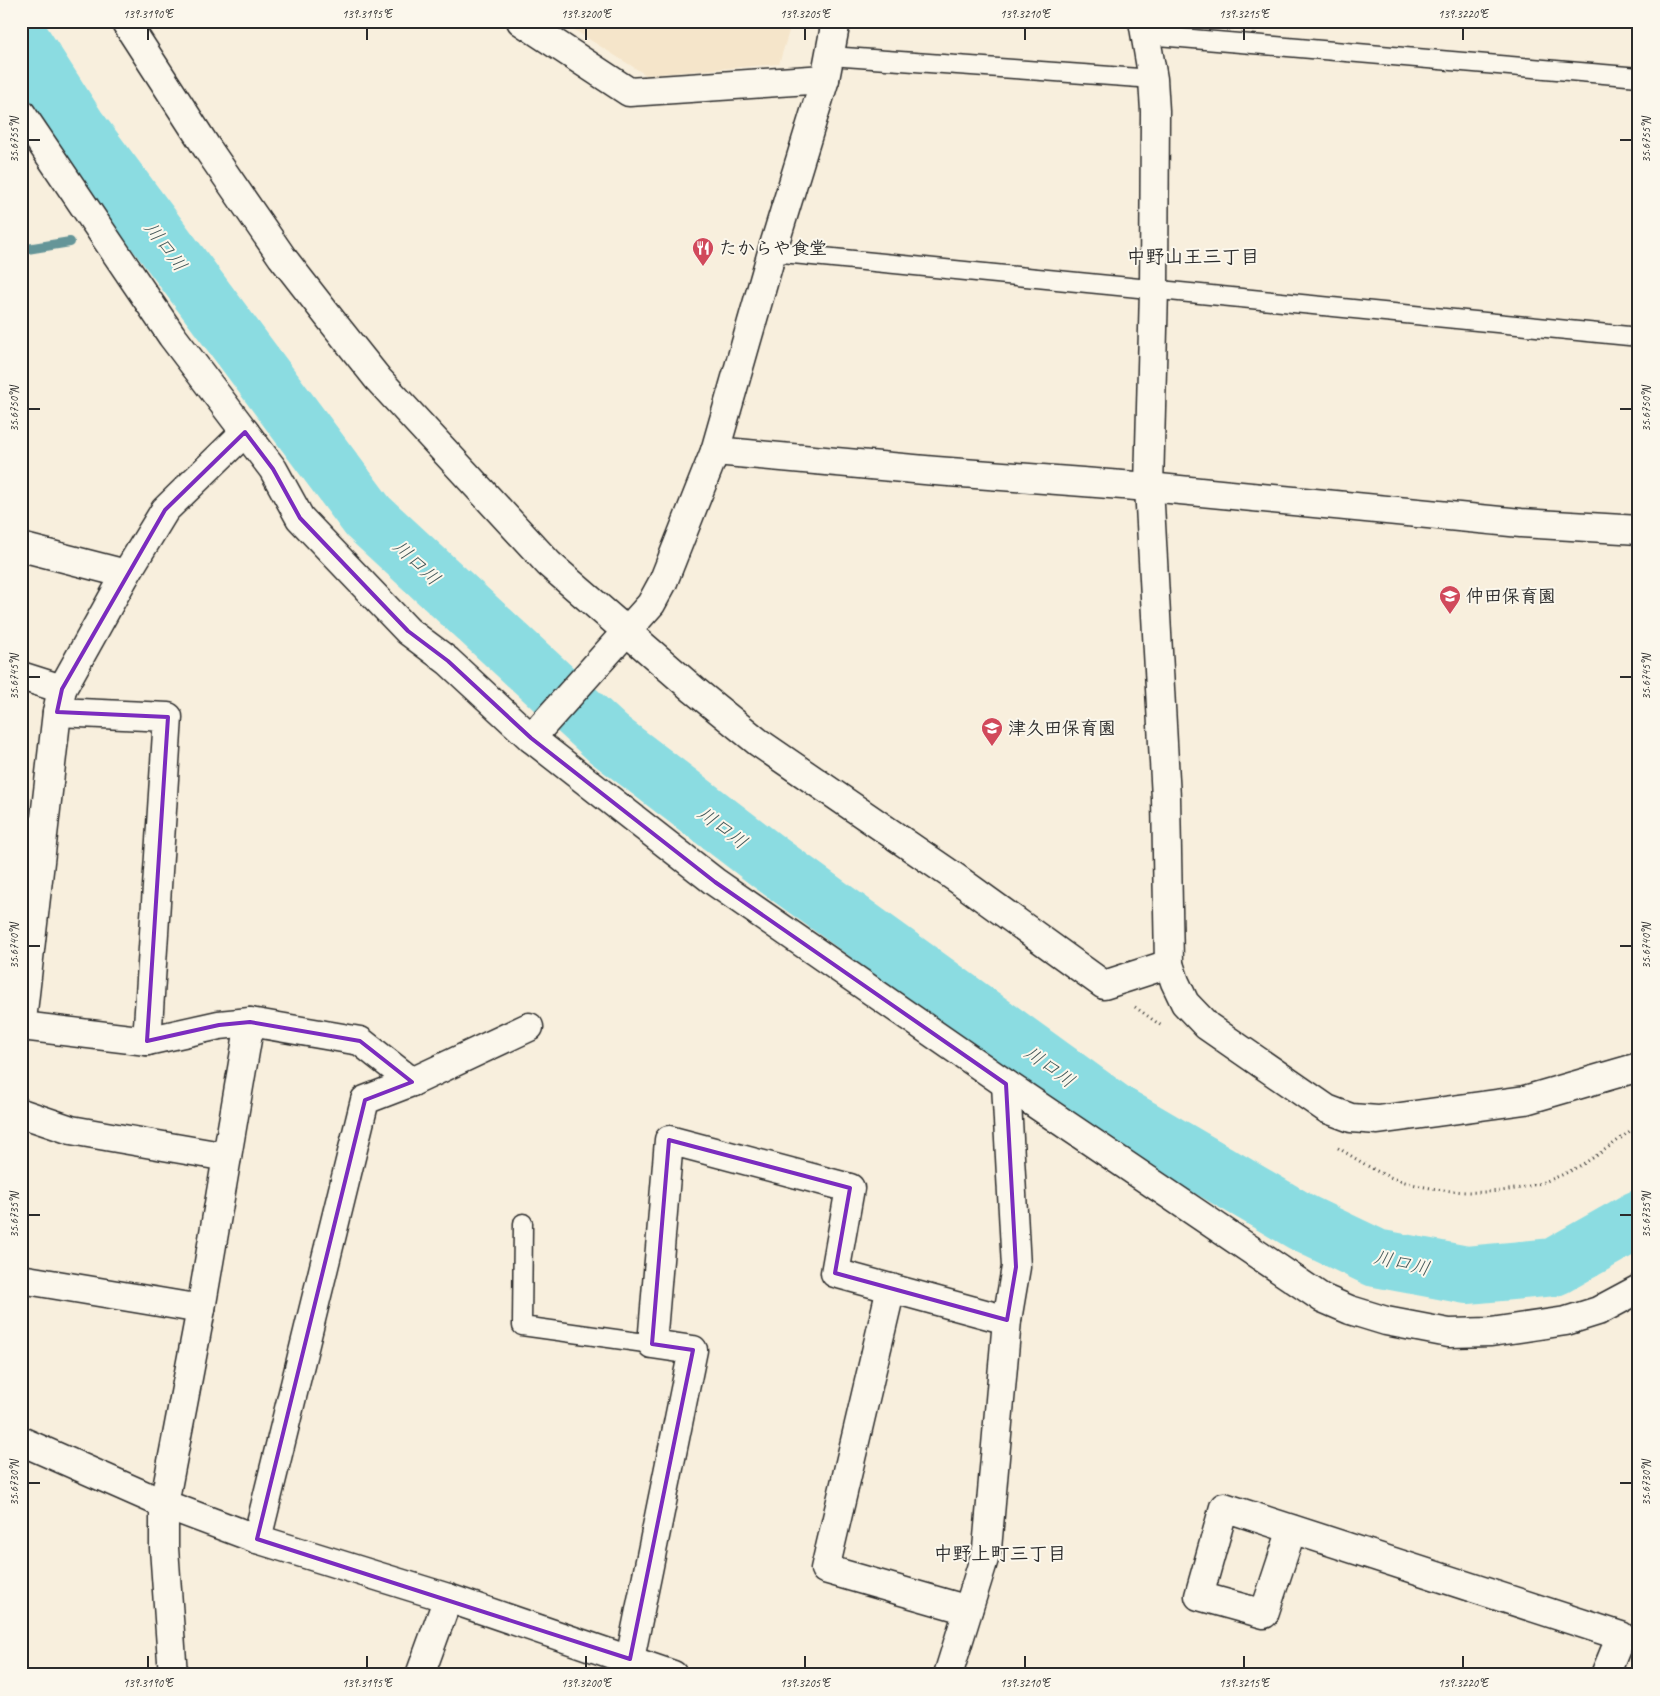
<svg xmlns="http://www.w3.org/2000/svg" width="1660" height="1696" font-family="Caveat,'Klee One',sans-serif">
<rect width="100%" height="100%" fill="#f8efdd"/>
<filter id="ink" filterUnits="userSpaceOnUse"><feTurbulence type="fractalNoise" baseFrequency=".02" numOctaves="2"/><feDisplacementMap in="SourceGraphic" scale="10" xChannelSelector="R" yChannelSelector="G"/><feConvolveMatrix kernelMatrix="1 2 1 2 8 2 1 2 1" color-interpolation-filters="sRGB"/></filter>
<g filter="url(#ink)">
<path fill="#f5e5ca" d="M 560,21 L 792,21 L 779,64 L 646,75 Z"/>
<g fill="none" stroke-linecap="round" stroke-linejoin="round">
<path stroke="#659598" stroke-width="10" d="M 21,250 L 70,242"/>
<path stroke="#8bdce1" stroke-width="58" d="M 21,40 L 77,127 L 368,517 L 608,739 L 770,863 L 1115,1113 L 1303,1223 L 1376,1258 L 1467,1275 L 1554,1267 L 1639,1219"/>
<g stroke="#2b2b2b" stroke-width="21">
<g id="service">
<path d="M 1146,35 L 1639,77"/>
<path d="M 830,56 L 1153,79"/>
<path d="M 772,252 L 1639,337"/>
<path d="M 523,1223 L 522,1326 L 652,1344"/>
</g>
</g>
<g stroke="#2b2b2b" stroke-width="31">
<g id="minor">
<path d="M 125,21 L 207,148 L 282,257 L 335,325 L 378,379 L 549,564 L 694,690 L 758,742 L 956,878 L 1104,985 L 1169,964"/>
<path d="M 521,21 L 629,92 L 825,79"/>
<path d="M 21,113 L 172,336 L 273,469 L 300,518 L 408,631 L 448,661 L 531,738 L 715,882 L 1006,1084 L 1322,1298 L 1350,1310 L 1386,1321 L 1449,1333 L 1491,1332 L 1566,1321 L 1598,1311 L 1639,1289"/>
<path d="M 21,547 L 126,574"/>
<path d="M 21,676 L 62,689"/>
<path d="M 57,712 L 168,717 L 147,1041"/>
<path d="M 22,1026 L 147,1041 L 219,1025 L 250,1022 L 360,1041 L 412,1082"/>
<path d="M 529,1027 L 412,1082 L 365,1100 L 257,1539 L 448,1598 L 673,1675"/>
<path d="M 21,1029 L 57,712 L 62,689 L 126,574 L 165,510 L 245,432"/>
<path d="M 21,1113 L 71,1130 L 227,1157"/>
<path d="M 21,1279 L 201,1309"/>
<path d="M 891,1288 L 825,1569 L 968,1610"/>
<path d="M 164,1504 L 201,1309 L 250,1022"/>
<path d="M 1292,1529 L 1264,1614 L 1199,1596 L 1224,1507 L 1621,1636 L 1605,1675"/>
<path d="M 630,1659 L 693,1350 L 652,1344 L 669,1140 L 850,1188 L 835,1273 L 1007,1320"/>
<path d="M 420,1675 L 448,1598"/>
<path d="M 948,1675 L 987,1549 L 1007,1320 L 1016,1267 L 1006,1084"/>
</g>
</g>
<g stroke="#2b2b2b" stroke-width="31">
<g id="tertiary">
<path d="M 1143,21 L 1153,79 L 1155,111 L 1154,289 L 1149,487 L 1166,798 L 1169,964 L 1175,982 L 1185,1003 L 1207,1026 L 1327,1109 L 1351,1118 L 1378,1120 L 1525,1100 L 1639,1067"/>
<path d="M 715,451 L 936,471 L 1149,487 L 1521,523 L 1639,530"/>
<path d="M 531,738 L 651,604 L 663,582 L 715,451 L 772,252 L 825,79 L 836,21"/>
<path d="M 21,1441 L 164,1504 L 257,1539"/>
<path d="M 164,1504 L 164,1548 L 173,1675"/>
</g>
</g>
<g stroke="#2b2b2b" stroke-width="3" stroke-dasharray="1 4" stroke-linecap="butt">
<path d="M 1135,1007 L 1163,1027"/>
<path d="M 1338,1148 C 1357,1159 1375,1172 1395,1179 C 1450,1197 1514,1198 1566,1173 C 1593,1160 1616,1142 1639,1124"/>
</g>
<use href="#service" stroke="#fbf7ec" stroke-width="18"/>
<use href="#minor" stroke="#fbf7ec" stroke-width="28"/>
<use href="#tertiary" stroke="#fbf7ec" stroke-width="28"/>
</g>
</g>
<path fill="none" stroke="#7b2cbf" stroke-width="4" stroke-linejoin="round" d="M 245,432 L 273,469 L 300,518 L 408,631 L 448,661 L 531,738 L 715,882 L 1006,1084 L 1016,1267 L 1007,1320 L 835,1273 L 850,1188 L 669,1140 L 652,1344 L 693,1350 L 630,1659 L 257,1539 L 365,1100 L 412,1082 L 360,1041 L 250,1022 L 219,1025 L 147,1041 L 168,717 L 57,712 L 62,689 L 165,510 Z"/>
<path fill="none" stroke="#2b2b2b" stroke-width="2" d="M 148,28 L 148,40M 367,28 L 367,40M 586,28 L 586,40M 805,28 L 805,40M 1025,28 L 1025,40M 1244,28 L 1244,40M 1463,28 L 1463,40M 28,140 L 40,140M 1620,140 L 1632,140M 28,409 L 40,409M 1620,409 L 1632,409M 28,677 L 40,677M 1620,677 L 1632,677M 28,946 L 40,946M 1620,946 L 1632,946M 28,1215 L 40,1215M 1620,1215 L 1632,1215M 28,1483 L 40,1483M 1620,1483 L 1632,1483M 148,1656 L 148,1668M 367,1656 L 367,1668M 586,1656 L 586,1668M 805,1656 L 805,1668M 1025,1656 L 1025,1668M 1244,1656 L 1244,1668M 1463,1656 L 1463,1668"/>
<defs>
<g id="restaurant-pin" transform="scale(1.125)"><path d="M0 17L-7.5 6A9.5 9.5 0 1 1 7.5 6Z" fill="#d1495b" stroke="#fbf7ec"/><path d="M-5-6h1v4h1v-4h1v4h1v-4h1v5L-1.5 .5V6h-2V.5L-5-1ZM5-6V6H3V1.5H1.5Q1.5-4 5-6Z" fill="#fff"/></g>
<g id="school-pin" transform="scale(1.125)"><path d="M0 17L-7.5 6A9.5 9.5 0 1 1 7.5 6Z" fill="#d1495b" stroke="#fbf7ec"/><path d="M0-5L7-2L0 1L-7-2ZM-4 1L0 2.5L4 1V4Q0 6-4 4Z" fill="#fff"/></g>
</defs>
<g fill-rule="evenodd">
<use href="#restaurant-pin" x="703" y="248"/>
<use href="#school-pin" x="1450" y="596"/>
<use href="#school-pin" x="992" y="728"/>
</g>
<g text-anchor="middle" stroke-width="4" stroke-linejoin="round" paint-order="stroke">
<g font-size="18" font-weight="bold" fill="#2b2b2b" stroke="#fbf7ec" text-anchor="start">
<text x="719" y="254">たからや食堂</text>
<text x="1466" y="602">仲田保育園</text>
<text x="1008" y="734">津久田保育園</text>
</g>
<g font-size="19" font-style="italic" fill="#435758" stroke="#fbf7ec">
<text transform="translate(166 246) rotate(53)" y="7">川口川</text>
<text transform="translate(417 562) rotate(43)" y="7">川口川</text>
<text transform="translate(723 827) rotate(37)" y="7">川口川</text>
<text transform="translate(1050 1066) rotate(36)" y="7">川口川</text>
<text transform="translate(1402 1262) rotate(13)" y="7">川口川</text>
</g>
<g font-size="19" font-weight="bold" fill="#2b2b2b" stroke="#fbf7ec">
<text x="1193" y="263">中野山王三丁目</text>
<text x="1000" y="1560">中野上町三丁目</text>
</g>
</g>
<rect width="1660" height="1696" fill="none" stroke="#fbf7ec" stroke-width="55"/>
<rect x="28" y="28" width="1604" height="1640" fill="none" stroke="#2b2b2b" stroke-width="2"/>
<g font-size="12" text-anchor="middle" fill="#2b2b2b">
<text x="148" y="18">139.3190°E</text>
<text x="367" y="18">139.3195°E</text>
<text x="586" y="18">139.3200°E</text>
<text x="805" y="18">139.3205°E</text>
<text x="1025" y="18">139.3210°E</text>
<text x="1244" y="18">139.3215°E</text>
<text x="1463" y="18">139.3220°E</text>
<text transform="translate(14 140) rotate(-90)" y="4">35.6755°N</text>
<text transform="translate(1646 140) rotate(-90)" y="4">35.6755°N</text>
<text transform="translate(14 409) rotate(-90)" y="4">35.6750°N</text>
<text transform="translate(1646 409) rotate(-90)" y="4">35.6750°N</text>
<text transform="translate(14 677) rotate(-90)" y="4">35.6745°N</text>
<text transform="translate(1646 677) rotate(-90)" y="4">35.6745°N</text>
<text transform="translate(14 946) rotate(-90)" y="4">35.6740°N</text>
<text transform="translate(1646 946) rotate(-90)" y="4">35.6740°N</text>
<text transform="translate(14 1215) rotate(-90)" y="4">35.6735°N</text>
<text transform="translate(1646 1215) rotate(-90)" y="4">35.6735°N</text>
<text transform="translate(14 1483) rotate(-90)" y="4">35.6730°N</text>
<text transform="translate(1646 1483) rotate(-90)" y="4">35.6730°N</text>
<text x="148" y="1687">139.3190°E</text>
<text x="367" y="1687">139.3195°E</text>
<text x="586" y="1687">139.3200°E</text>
<text x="805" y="1687">139.3205°E</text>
<text x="1025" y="1687">139.3210°E</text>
<text x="1244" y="1687">139.3215°E</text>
<text x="1463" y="1687">139.3220°E</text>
</g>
</svg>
